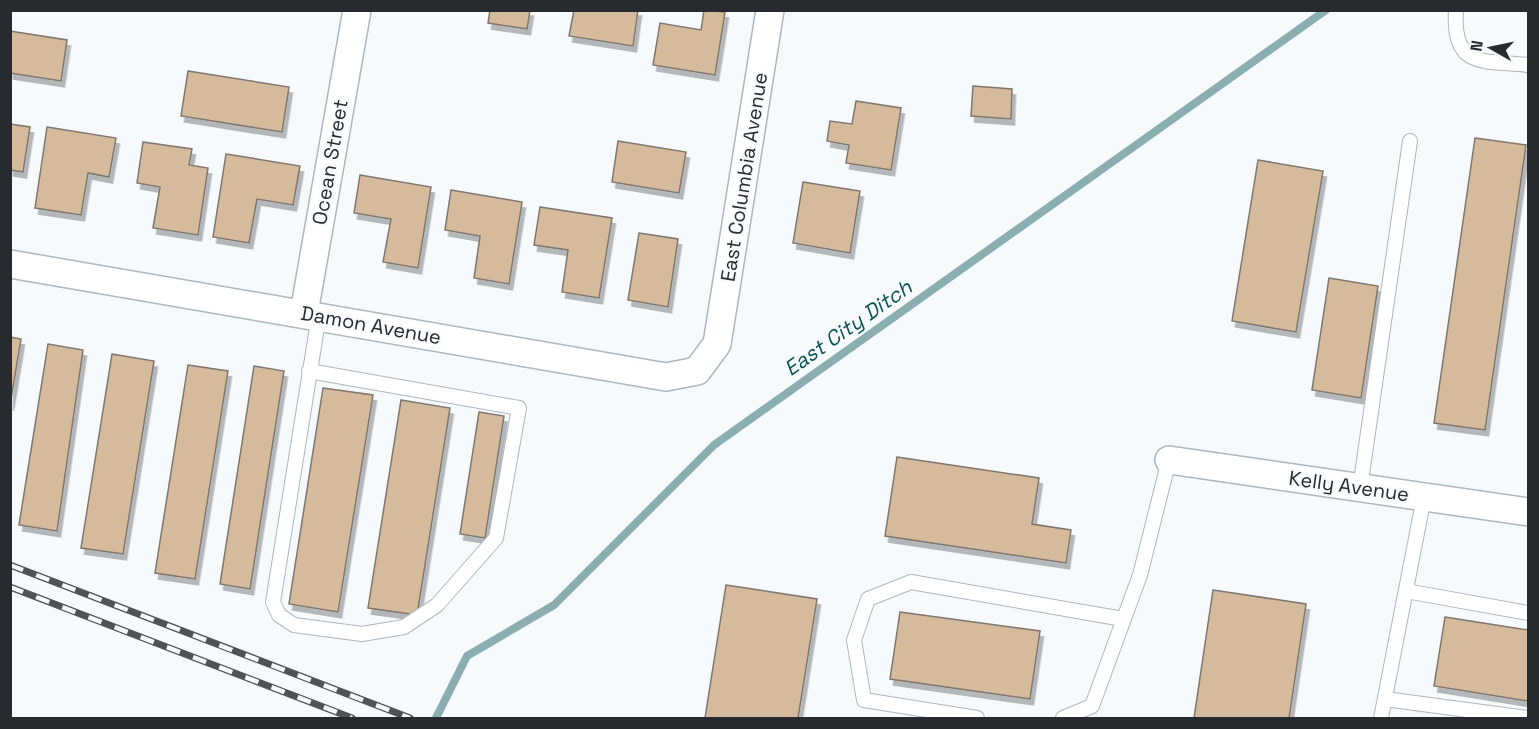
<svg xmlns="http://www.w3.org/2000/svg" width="1539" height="729" font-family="'Space Grotesk',sans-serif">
<defs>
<filter id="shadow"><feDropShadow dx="3.5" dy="6" stdDeviation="0" flood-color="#0004"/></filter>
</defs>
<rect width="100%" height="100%" fill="#f6fafd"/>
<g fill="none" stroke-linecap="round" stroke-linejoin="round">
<path stroke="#8bafb1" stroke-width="8" d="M 436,718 L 467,656 L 554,605 L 714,445 L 1326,10"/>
</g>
<g fill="#d5ba9c" stroke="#7e776e" stroke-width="1.5" filter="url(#shadow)">
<path d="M 490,10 L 530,10 L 527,29 L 488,23 Z"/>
<path d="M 574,10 L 638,10 L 633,46 L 569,36 Z"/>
<path d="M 704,10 L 725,12 L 715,75 L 653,65 L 660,23 L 701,30 Z"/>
<path d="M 10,31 L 67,40 L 61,81 L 10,73 Z"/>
<path d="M 188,71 L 289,87 L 282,132 L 181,116 Z"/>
<path d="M 973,86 L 1012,89 L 1011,119 L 971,116 Z"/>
<path d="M 856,101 L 901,108 L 891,170 L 846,163 L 849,145 L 827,141 L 830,121 L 852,124 Z"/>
<path d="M 10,124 L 30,127 L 23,172 L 10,170 Z"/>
<path d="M 47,127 L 116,138 L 109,177 L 88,173 L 81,215 L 35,208 Z"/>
<path d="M 1475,138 L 1526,145 L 1485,430 L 1434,423 Z"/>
<path d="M 618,141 L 686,152 L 679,193 L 612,182 Z"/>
<path d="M 143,142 L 192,149 L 189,165 L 208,168 L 198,235 L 153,228 L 160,187 L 137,183 Z"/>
<path d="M 226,154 L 300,166 L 293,205 L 257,199 L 249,243 L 213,237 Z"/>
<path d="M 1258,160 L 1323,171 L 1296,332 L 1232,321 Z"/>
<path d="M 360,175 L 431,187 L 418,268 L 383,262 L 391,219 L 354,213 Z"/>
<path d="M 803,182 L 860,191 L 850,253 L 793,243 Z"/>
<path d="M 451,190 L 522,202 L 509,284 L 474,278 L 480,236 L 445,230 Z"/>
<path d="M 540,207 L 612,218 L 599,298 L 562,292 L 568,250 L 534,245 Z"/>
<path d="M 639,233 L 678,239 L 668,307 L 628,300 Z"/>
<path d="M 1329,278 L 1378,286 L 1361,398 L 1312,390 Z"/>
<path d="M 10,337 L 21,339 L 10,405 Z"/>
<path d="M 48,344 L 83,350 L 57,531 L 19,525 Z"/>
<path d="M 112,354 L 154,361 L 123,554 L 81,548 Z"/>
<path d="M 188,365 L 228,371 L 195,579 L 155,573 Z"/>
<path d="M 254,366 L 284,371 L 250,589 L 220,584 Z"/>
<path d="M 323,388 L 373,395 L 338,612 L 289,604 Z"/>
<path d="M 401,400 L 450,408 L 417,615 L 368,608 Z"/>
<path d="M 479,412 L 504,416 L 485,538 L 460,534 Z"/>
<path d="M 897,457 L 1039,478 L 1032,524 L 1071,530 L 1066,563 L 885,536 Z"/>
<path d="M 726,585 L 817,599 L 798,718 L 705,718 Z"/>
<path d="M 1213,590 L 1306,604 L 1289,718 L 1194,718 Z"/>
<path d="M 900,612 L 1040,631 L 1030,699 L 890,679 Z"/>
<path d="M 1445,617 L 1528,630 L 1528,701 L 1434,686 Z"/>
</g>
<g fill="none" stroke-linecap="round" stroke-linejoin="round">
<g stroke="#adb7bf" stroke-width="16">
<g id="lane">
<path d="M 1456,10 C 1452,69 1483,60 1528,65"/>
<path d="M 309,371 L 519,408 L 496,538 L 437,605 L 404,627 L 362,634 L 294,625 L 279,615 L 273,602 L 319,315"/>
<path d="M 1360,488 L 1410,141"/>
<path d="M 1406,591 L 1528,613"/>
<path d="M 1385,699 L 1527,718"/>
<path d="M 977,718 L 864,700 L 854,640 L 868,599 L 911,582 L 1123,619"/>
<path d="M 1063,718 L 1092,706 L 1140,575 L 1169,460"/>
<path d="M 1381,718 L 1424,497"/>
</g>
</g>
<g stroke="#adb7bf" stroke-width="30">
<g id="street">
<path d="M 10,264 L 666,377 L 697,371 L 717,344 L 770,10"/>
<path d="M 304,313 L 357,10"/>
<path d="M 1169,460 L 1528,512"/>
</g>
</g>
<use href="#lane" stroke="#fff" stroke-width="14"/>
<use href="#street" stroke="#fff" stroke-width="27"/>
<g stroke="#4f5256" stroke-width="7">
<g id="rail">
<path d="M 10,565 L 410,718"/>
<path d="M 10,587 L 352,718"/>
</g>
</g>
<use href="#rail" stroke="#f6fafd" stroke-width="4.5" stroke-dasharray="14" stroke-linecap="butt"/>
</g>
<g text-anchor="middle" stroke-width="4.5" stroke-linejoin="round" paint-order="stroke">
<g font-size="20" fill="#272a2e" stroke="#f6fafd">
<text transform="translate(330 162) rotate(-80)" y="7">Ocean Street</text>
<text transform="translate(744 177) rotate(-81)" y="7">East Columbia Avenue</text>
<text transform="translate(371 325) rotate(10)" y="7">Damon Avenue</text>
<text transform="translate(1349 486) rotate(8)" y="7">Kelly Avenue</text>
</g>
<g font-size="21" font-style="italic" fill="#085254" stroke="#f6fafd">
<text transform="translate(848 328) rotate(-35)" y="7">East City Ditch</text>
</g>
</g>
<rect width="1539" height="729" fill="none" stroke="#272a2e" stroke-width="24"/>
<g transform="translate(1491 48) rotate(279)" stroke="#f6fafd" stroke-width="4.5" paint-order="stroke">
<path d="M0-4.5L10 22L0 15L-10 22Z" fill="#272a2e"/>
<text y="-9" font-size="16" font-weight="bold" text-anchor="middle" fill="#272a2e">N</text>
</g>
</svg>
